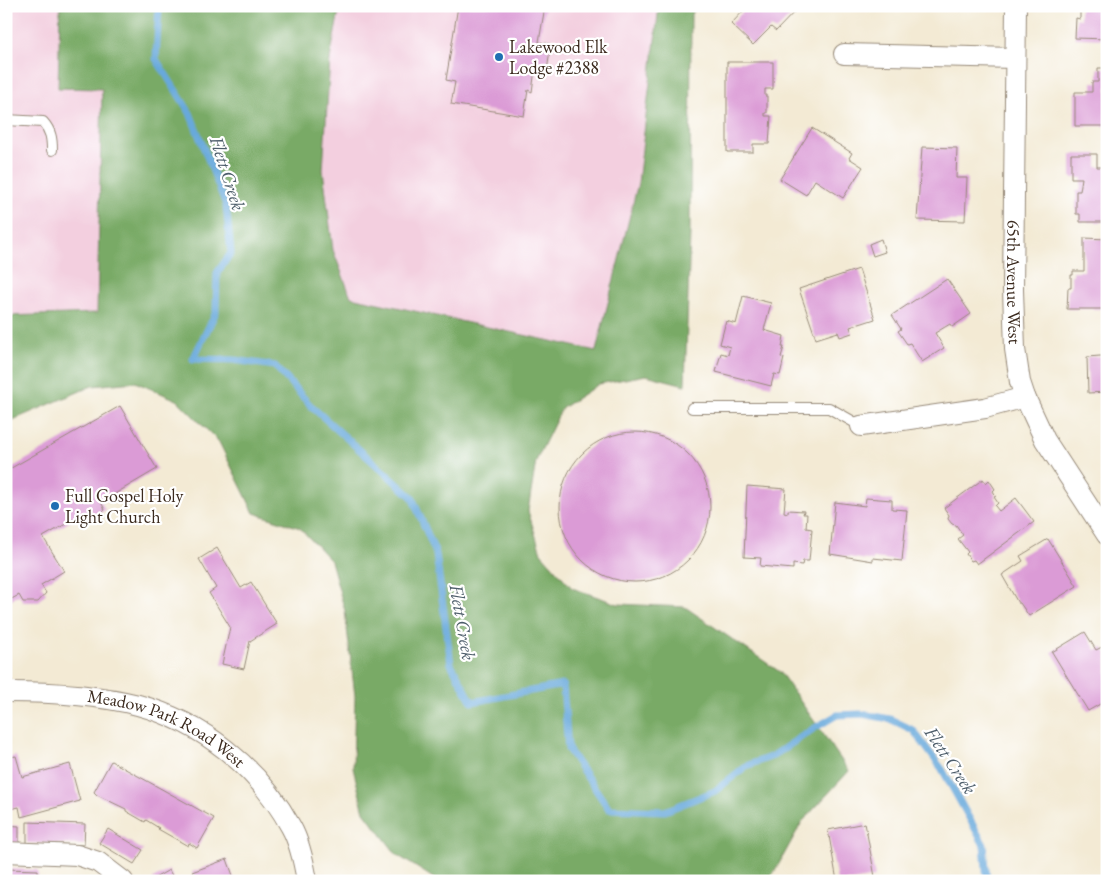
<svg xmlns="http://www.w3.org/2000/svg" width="1113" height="887" font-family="'EB Garamond',serif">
<rect width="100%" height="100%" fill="#fff"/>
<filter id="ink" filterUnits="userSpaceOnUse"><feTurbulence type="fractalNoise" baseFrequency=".02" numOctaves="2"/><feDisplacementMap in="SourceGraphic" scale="10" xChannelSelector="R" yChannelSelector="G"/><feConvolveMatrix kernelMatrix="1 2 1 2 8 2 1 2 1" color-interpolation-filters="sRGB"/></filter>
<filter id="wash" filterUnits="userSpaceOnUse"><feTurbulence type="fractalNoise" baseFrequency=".0096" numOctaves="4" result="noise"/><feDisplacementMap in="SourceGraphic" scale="20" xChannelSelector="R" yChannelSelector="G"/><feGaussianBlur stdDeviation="1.12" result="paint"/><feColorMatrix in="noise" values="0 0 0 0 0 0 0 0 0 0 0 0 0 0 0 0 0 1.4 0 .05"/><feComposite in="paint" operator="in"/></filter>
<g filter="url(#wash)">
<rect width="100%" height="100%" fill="#f3ead4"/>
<g fill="#f3cfdf">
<path d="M 6,6 L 60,6 L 59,88 L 102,88 L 97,314 L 6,316 Z"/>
<path d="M 340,6 L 659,6 L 638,183 L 597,351 L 351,297 L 333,250 L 323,169 L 330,59 Z"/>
</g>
<path fill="#79aa66" stroke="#5a6a42" d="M 60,6 L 340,6 L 330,59 L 323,170 L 333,250 L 351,297 L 596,351 L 638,183 L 659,6 L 697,6 L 691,14 L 690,234 L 685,385 L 646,375 L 599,384 L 562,408 L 536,461 L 528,511 L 541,553 L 572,588 L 618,604 L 685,607 L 780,672 L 849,771 L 802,822 L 775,871 L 767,881 L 438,881 L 397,855 L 364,812 L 353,768 L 355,696 L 345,611 L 331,561 L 300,528 L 254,513 L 219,442 L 177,400 L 135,382 L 92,386 L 6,423 L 6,316 L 97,313 L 102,89 L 58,88 Z"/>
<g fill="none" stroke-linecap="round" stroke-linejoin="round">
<path stroke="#67a9db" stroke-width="7" d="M 159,6 L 156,59 L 190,113 L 226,205 L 231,253 L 217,273 L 216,312 L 193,359 L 234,360 L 275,366 L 312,407 L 412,497 L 436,554 L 451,664 L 472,702 L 563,685 L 568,749 L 609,809 L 665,811 L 715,791 L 746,766 L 773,756 L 813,729 L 837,715 L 862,714 L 890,719 L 913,730 L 942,769 L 984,845 L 987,881"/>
</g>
<g id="blocks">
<g fill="#db9bd6">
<path d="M 458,6 L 545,6 L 539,42 L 551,44 L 547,71 L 535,69 L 532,92 L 528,90 L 524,116 L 451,104 L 455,82 L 446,80 Z"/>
<path d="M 748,6 L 800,6 L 776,31 L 771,27 L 753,45 L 731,24 Z"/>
<path d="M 1080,6 L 1107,6 L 1107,39 L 1075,38 L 1076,18 L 1080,19 Z"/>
<path d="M 727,62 L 773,62 L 773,89 L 765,89 L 765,96 L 767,96 L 767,113 L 765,113 L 765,116 L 771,116 L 769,144 L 753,144 L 753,152 L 727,152 Z"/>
<path d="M 1098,68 L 1107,68 L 1107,126 L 1075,126 L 1075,92 L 1092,92 L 1092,82 L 1098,82 Z"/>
<path d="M 812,128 L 852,153 L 849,158 L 863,167 L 843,198 L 815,180 L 806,195 L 780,179 Z"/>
<path d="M 922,147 L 957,148 L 956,178 L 967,178 L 965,221 L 917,220 Z"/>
<path d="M 1071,154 L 1097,154 L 1097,167 L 1107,167 L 1107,222 L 1080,222 L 1080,214 L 1076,214 L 1076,191 L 1080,191 L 1082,178 L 1071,178 Z"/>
<path d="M 1084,238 L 1107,239 L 1107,309 L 1067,309 L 1068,288 L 1071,288 L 1071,275 L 1073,275 L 1073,271 L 1084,271 Z"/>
<path d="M 881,239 L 885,252 L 873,256 L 869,244 Z"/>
<path d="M 859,269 L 875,319 L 850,327 L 852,333 L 840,337 L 838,332 L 816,339 L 799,289 Z"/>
<path d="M 947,279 L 971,314 L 952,327 L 950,324 L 935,333 L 944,348 L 922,362 L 910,343 L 907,344 L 898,331 L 901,329 L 892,315 Z"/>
<path d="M 743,296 L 771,303 L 764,330 L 784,336 L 782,347 L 784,347 L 781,357 L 784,358 L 780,375 L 774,374 L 771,386 L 716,372 L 721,353 L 728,355 L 730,347 L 720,344 L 726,321 L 736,324 Z"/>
<path d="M 1100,356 L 1107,356 L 1107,392 L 1088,393 L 1087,357 Z"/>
<path d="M 120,406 L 157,469 L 101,502 L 105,510 L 89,519 L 85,513 L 43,537 L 64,571 L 41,585 L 46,593 L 38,602 L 23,602 L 19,595 L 6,602 L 6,471 Z"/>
<circle cx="635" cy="507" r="75"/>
<path d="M 983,479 L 986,483 L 989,480 L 995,489 L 993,491 L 996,496 L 994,497 L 998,503 L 995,506 L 999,511 L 1016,498 L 1034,522 L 977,564 L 974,560 L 971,561 L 966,554 L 968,552 L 958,539 L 963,535 L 956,525 L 952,524 L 948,519 L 949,515 L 944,508 Z"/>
<path d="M 747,486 L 786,489 L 784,512 L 788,513 L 788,510 L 804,511 L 803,514 L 807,514 L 806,528 L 812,529 L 809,561 L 803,561 L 802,565 L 793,564 L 793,569 L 760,566 L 761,558 L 744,557 Z"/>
<path d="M 866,498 L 892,500 L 892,509 L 907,510 L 902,561 L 873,558 L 873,561 L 830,554 L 835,502 L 865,506 Z"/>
<path d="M 1048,539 L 1077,586 L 1029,616 L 1020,603 L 1018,603 L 1002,575 L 1023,561 L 1020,556 Z"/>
<path d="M 217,548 L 241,588 L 251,582 L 277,624 L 250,641 L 244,669 L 222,664 L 230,627 L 209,593 L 216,588 L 199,559 Z"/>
<path d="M 1085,632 L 1096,650 L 1102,647 L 1107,653 L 1107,700 L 1088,711 L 1052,652 Z"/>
<path d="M 16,756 L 22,777 L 70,764 L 80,801 L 21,817 L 19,807 L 6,810 L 6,758 Z"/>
<path d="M 111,761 L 214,818 L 197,848 L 189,843 L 188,846 L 158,829 L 159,828 L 146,820 L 145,822 L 126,811 L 126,809 L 97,795 L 94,792 Z"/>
<path d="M 27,822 L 85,824 L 84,845 L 27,843 Z"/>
<path d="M 865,823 L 875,877 L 852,881 L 837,881 L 828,830 Z"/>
<path d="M 6,825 L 19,826 L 19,843 L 6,843 Z"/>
<path d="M 108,829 L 143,850 L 134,864 L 99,843 Z"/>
<path d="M 227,859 L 235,881 L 195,881 L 192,872 Z"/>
<path d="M 6,869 L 38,870 L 38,881 L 6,881 Z"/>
<path d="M 169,870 L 175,881 L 154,881 L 153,879 Z"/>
</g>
</g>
</g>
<g filter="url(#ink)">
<use href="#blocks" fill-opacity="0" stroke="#978a79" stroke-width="1"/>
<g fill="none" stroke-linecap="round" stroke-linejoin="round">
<g stroke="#978a79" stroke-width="12">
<g id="lane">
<path d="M 6,120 L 43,122 C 51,131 52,139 52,150"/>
<path d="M 692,408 L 829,408 L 861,426"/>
</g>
</g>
<g stroke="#978a79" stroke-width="22">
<g id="street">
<path id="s1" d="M 1016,6 L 1013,290 L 1015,349 L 1020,382 L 1025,397 L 1045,440 L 1107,535"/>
<path d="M 844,54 L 1015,58"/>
<path d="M 861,426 L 985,408 L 1025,397"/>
<path id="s2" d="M 6,692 C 50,692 95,694 138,705 C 202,722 259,768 291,827 C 300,843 304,863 307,881"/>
<path d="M 6,852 L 77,855 L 98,862 L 123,881"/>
</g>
</g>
<use href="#lane" stroke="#fff" stroke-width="10"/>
<use href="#street" stroke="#fff" stroke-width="20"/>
</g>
</g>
<g fill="#1f6fb2" stroke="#fff" stroke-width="2">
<circle cx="499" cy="57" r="5"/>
<circle cx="55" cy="506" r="5"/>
</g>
<g text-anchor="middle" stroke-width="4.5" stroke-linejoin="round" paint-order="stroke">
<g font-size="18" fill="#3b2a1e" stroke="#fff" text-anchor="start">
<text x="509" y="53">Lakewood Elk<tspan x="509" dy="21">Lodge #2388</tspan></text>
<text x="65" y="502">Full Gospel Holy<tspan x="65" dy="21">Light Church</tspan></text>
</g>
<g font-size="18" fill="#3b2a1e" stroke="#fff">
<text dy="6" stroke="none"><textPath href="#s1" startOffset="276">65th Avenue West</textPath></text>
<text dy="6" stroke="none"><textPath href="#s2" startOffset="168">Meadow Park Road West</textPath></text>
</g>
<g font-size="19" font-style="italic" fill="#4d5d6a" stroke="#fff">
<text transform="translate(228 173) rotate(72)" y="7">Flett Creek</text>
<text transform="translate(463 622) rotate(80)" y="7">Flett Creek</text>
<text transform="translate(951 760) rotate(56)" y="7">Flett Creek</text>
</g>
</g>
<rect width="1113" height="887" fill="none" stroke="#fff" stroke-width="25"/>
</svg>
